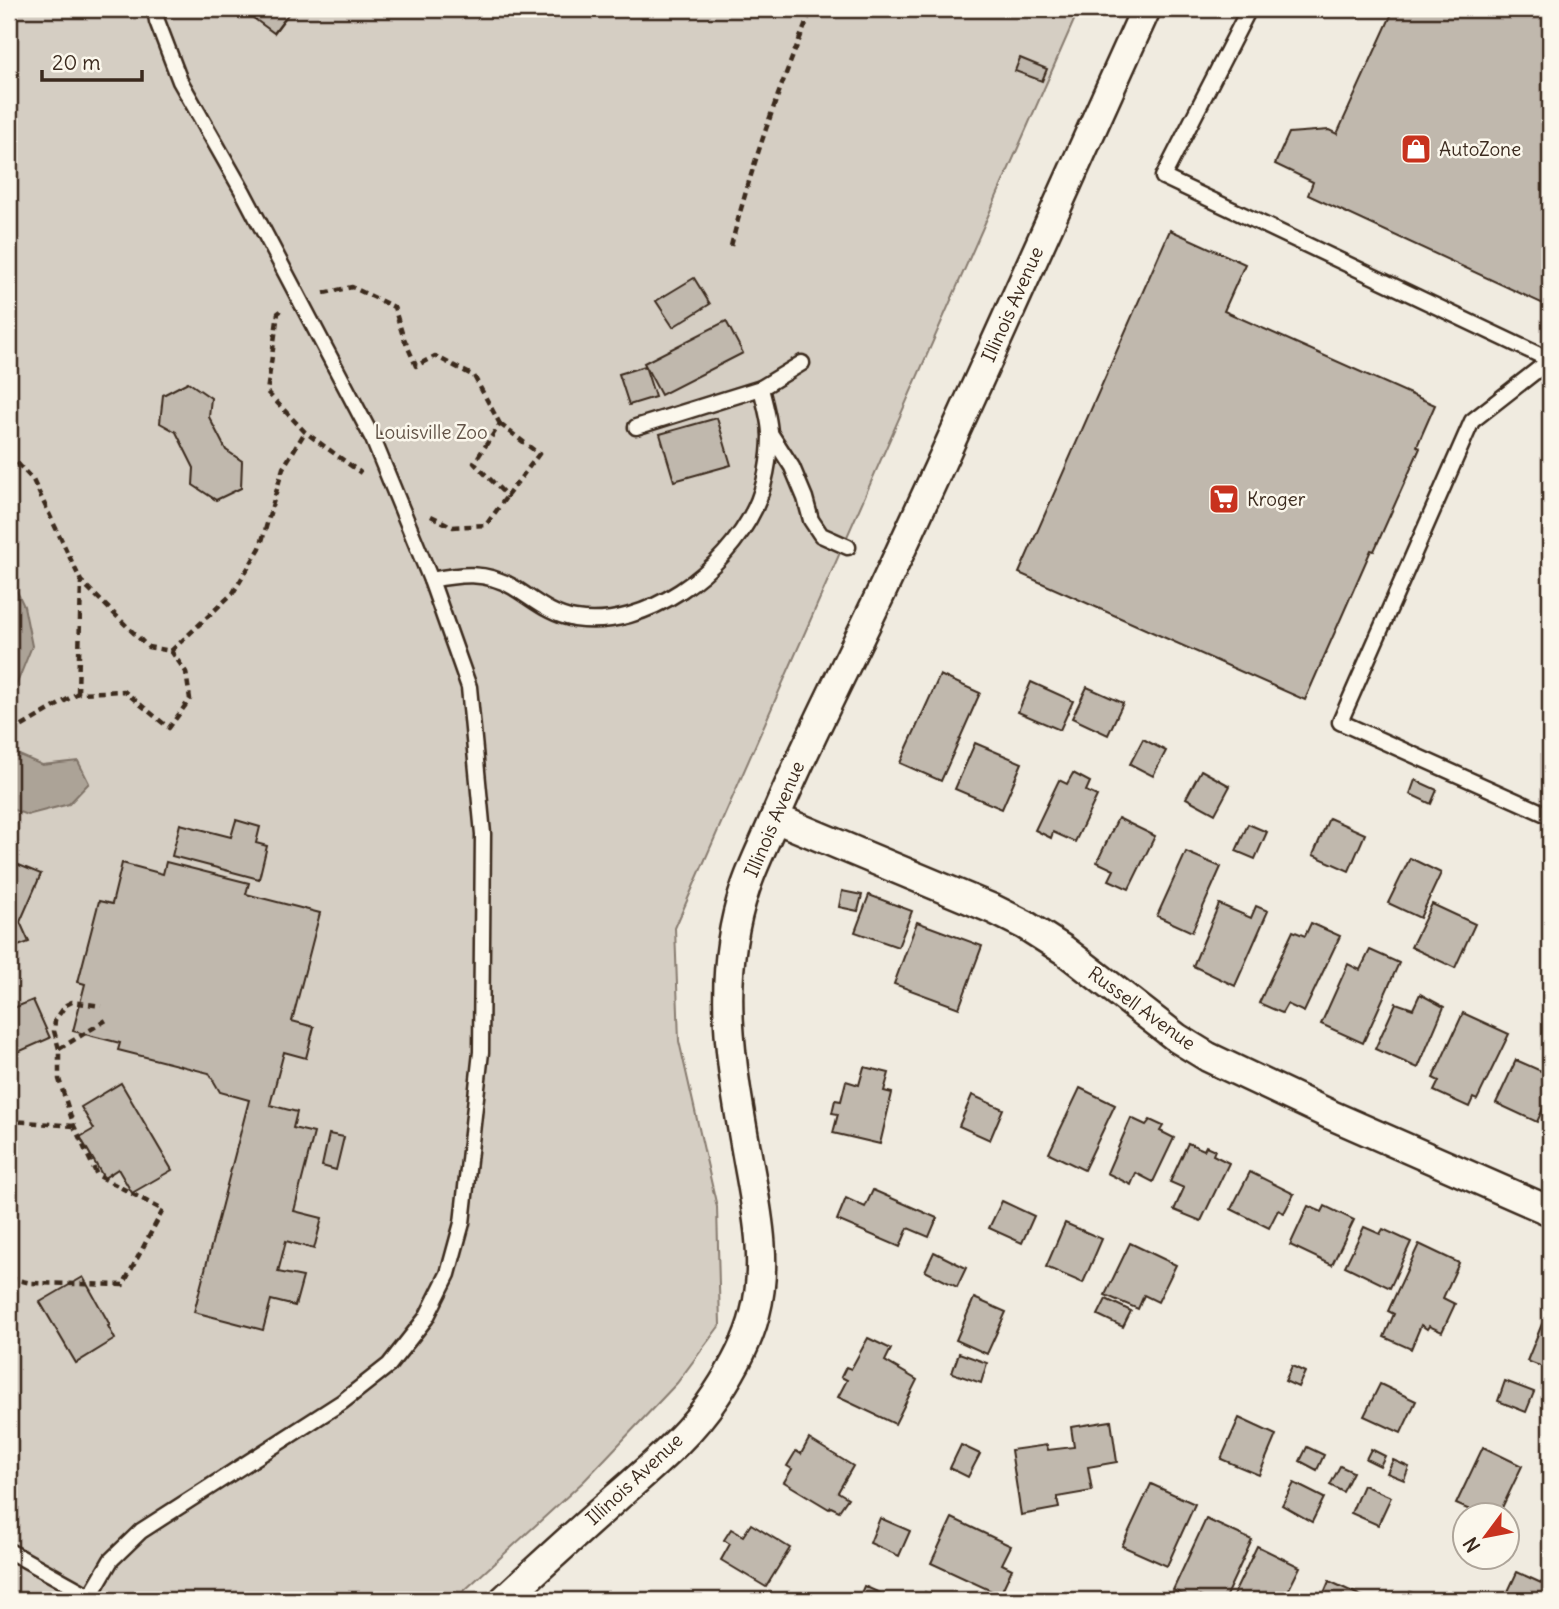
<svg xmlns="http://www.w3.org/2000/svg" width="1559" height="1609" font-family="Delius,sans-serif">
<rect width="100%" height="100%" fill="#f0ebe0"/>
<filter id="ink" filterUnits="userSpaceOnUse"><feTurbulence type="fractalNoise" baseFrequency=".0143" numOctaves="2"/><feDisplacementMap in="SourceGraphic" scale="14" xChannelSelector="R" yChannelSelector="G"/><feConvolveMatrix kernelMatrix="1 2 1 2 8 2 1 2 1" color-interpolation-filters="sRGB"/></filter>
<g filter="url(#ink)">
<path fill="#d5cec3" stroke="#887c70" stroke-width="2" d="M 9,9 L 1079,9 L 675,928 L 679,1041 L 717,1207 L 720,1325 L 677,1383 L 584,1481 L 454,1600 L 9,1600 Z"/>
<g fill="#aca397" stroke="#7f7367" stroke-width="2">
<path d="M 9,575 L 24,606 L 32,646 L 9,703 Z"/>
<path d="M 9,747 L 10,751 L 42,765 L 78,761 L 89,783 L 69,804 L 27,815 L 9,808 Z"/>
</g>
<g fill="#c0b8ad" stroke="#3b2a1e" stroke-width="2">
<path d="M 241,9 L 292,9 L 274,33 Z"/>
<path d="M 1394,9 L 1550,9 L 1550,307 L 1308,195 L 1313,182 L 1275,164 L 1289,133 L 1329,130 L 1337,134 Z"/>
<path d="M 1020,58 L 1047,69 L 1042,81 L 1015,71 Z"/>
<path d="M 1170,230 L 1245,264 L 1224,311 L 1435,405 L 1417,446 L 1420,448 L 1374,551 L 1371,550 L 1305,700 L 1019,573 Z"/>
<path d="M 694,278 L 710,304 L 673,327 L 656,301 Z"/>
<path d="M 726,321 L 743,353 L 661,395 L 644,363 Z"/>
<path d="M 645,366 L 655,397 L 629,405 L 619,374 Z"/>
<path d="M 188,382 L 211,398 L 209,417 L 226,450 L 242,461 L 241,488 L 216,500 L 193,485 L 194,468 L 176,432 L 160,423 L 163,395 Z"/>
<path d="M 717,418 L 731,465 L 674,481 L 660,434 Z"/>
<path d="M 940,675 L 980,693 L 941,781 L 900,763 Z"/>
<path d="M 1031,682 L 1073,701 L 1060,730 L 1018,712 Z"/>
<path d="M 1087,687 L 1123,703 L 1108,735 L 1072,718 Z"/>
<path d="M 1143,739 L 1166,751 L 1153,776 L 1130,764 Z"/>
<path d="M 975,743 L 1022,763 L 1002,809 L 955,789 Z"/>
<path d="M 1201,770 L 1230,786 L 1215,814 L 1186,798 Z"/>
<path d="M 1073,773 L 1090,782 L 1086,791 L 1097,796 L 1075,842 L 1053,832 L 1051,838 L 1035,830 L 1059,780 L 1067,784 Z"/>
<path d="M 1415,780 L 1437,790 L 1431,804 L 1410,794 Z"/>
<path d="M 1118,818 L 1155,836 L 1129,889 L 1109,880 L 1114,870 L 1097,862 Z"/>
<path d="M 1329,818 L 1365,834 L 1349,871 L 1313,855 Z"/>
<path d="M 236,820 L 260,827 L 256,843 L 267,846 L 259,879 L 172,856 L 180,824 L 231,837 Z"/>
<path d="M 1248,824 L 1267,832 L 1255,859 L 1236,851 Z"/>
<path d="M 1186,852 L 1221,867 L 1192,932 L 1157,916 Z"/>
<path d="M 1410,858 L 1441,873 L 1420,918 L 1388,903 Z"/>
<path d="M 9,861 L 41,874 L 20,922 L 29,942 L 10,949 L 9,953 Z"/>
<path d="M 166,862 L 249,883 L 246,894 L 320,913 L 292,1021 L 314,1027 L 306,1058 L 284,1052 L 270,1105 L 297,1112 L 293,1128 L 314,1133 L 294,1211 L 322,1218 L 314,1249 L 286,1241 L 278,1272 L 303,1277 L 295,1306 L 271,1300 L 263,1330 L 194,1312 L 249,1100 L 220,1092 L 209,1073 L 118,1050 L 120,1043 L 73,1031 L 85,984 L 78,982 L 99,901 L 112,904 L 122,863 L 163,874 Z"/>
<path d="M 842,891 L 862,895 L 858,911 L 839,907 Z"/>
<path d="M 869,895 L 912,911 L 898,947 L 855,932 Z"/>
<path d="M 1219,904 L 1251,918 L 1256,906 L 1268,911 L 1235,986 L 1193,966 Z"/>
<path d="M 1432,904 L 1475,924 L 1455,968 L 1411,947 Z"/>
<path d="M 917,922 L 982,946 L 959,1008 L 894,984 Z"/>
<path d="M 1311,923 L 1340,936 L 1304,1012 L 1287,1004 L 1282,1013 L 1259,1003 L 1293,931 L 1305,936 Z"/>
<path d="M 1370,950 L 1399,963 L 1363,1043 L 1321,1024 L 1348,964 L 1360,970 Z"/>
<path d="M 1420,994 L 1444,1007 L 1418,1068 L 1375,1049 L 1396,1003 L 1413,1009 Z"/>
<path d="M 33,1000 L 50,1038 L 9,1056 L 9,1010 Z"/>
<path d="M 1463,1013 L 1509,1034 L 1477,1100 L 1473,1098 L 1469,1107 L 1434,1091 L 1439,1081 L 1433,1078 Z"/>
<path d="M 1516,1060 L 1550,1075 L 1550,1094 L 1537,1122 L 1496,1103 Z"/>
<path d="M 864,1067 L 889,1073 L 884,1091 L 892,1093 L 880,1144 L 833,1133 L 838,1114 L 832,1113 L 835,1100 L 841,1101 L 846,1081 L 859,1085 Z"/>
<path d="M 121,1083 L 172,1170 L 132,1193 L 118,1169 L 104,1178 L 80,1137 L 94,1129 L 81,1107 Z"/>
<path d="M 1080,1088 L 1115,1105 L 1084,1170 L 1049,1153 Z"/>
<path d="M 972,1095 L 1003,1109 L 990,1140 L 959,1126 Z"/>
<path d="M 1131,1118 L 1146,1125 L 1150,1120 L 1163,1126 L 1160,1131 L 1174,1138 L 1153,1182 L 1136,1173 L 1131,1185 L 1107,1173 Z"/>
<path d="M 329,1134 L 344,1137 L 336,1170 L 322,1166 Z"/>
<path d="M 1188,1143 L 1204,1150 L 1206,1146 L 1215,1150 L 1213,1155 L 1229,1163 L 1201,1221 L 1174,1210 L 1184,1188 L 1170,1182 Z"/>
<path d="M 1250,1172 L 1294,1194 L 1284,1213 L 1278,1210 L 1269,1228 L 1231,1209 Z"/>
<path d="M 873,1190 L 937,1218 L 929,1237 L 908,1228 L 900,1247 L 837,1220 L 846,1198 L 865,1207 Z"/>
<path d="M 1002,1201 L 1034,1216 L 1022,1243 L 989,1228 Z"/>
<path d="M 1308,1206 L 1322,1212 L 1325,1206 L 1354,1220 L 1332,1265 L 1290,1245 Z"/>
<path d="M 1065,1223 L 1102,1239 L 1083,1283 L 1046,1267 Z"/>
<path d="M 1364,1227 L 1380,1234 L 1383,1229 L 1411,1242 L 1390,1288 L 1345,1266 Z"/>
<path d="M 1130,1243 L 1176,1265 L 1158,1302 L 1144,1295 L 1138,1309 L 1105,1295 Z"/>
<path d="M 1419,1244 L 1459,1263 L 1443,1298 L 1455,1304 L 1442,1332 L 1429,1326 L 1427,1329 L 1421,1325 L 1411,1349 L 1384,1337 L 1394,1314 L 1388,1311 Z"/>
<path d="M 934,1252 L 966,1268 L 957,1287 L 925,1271 Z"/>
<path d="M 83,1277 L 110,1325 L 108,1326 L 115,1339 L 76,1363 L 40,1302 Z"/>
<path d="M 974,1298 L 1006,1312 L 987,1354 L 956,1340 Z"/>
<path d="M 1106,1299 L 1131,1311 L 1123,1327 L 1098,1315 Z"/>
<path d="M 1542,1324 L 1550,1328 L 1550,1370 L 1527,1361 Z"/>
<path d="M 868,1338 L 891,1349 L 885,1361 L 917,1380 L 895,1424 L 838,1397 L 847,1380 L 841,1377 L 846,1367 L 851,1369 Z"/>
<path d="M 959,1353 L 987,1363 L 981,1383 L 952,1373 Z"/>
<path d="M 1292,1366 L 1305,1372 L 1298,1387 L 1285,1381 Z"/>
<path d="M 1505,1381 L 1534,1392 L 1526,1412 L 1498,1401 Z"/>
<path d="M 1380,1384 L 1416,1401 L 1401,1433 L 1364,1416 Z"/>
<path d="M 1239,1418 L 1276,1435 L 1259,1475 L 1221,1459 Z"/>
<path d="M 1111,1421 L 1117,1462 L 1088,1467 L 1092,1491 L 1057,1497 L 1059,1508 L 1021,1515 L 1011,1450 L 1047,1445 L 1048,1450 L 1074,1447 L 1071,1427 Z"/>
<path d="M 809,1439 L 853,1466 L 838,1492 L 848,1498 L 839,1511 L 831,1507 L 829,1509 L 784,1482 L 792,1469 L 787,1466 L 796,1451 L 801,1454 Z"/>
<path d="M 961,1445 L 980,1454 L 968,1477 L 950,1468 Z"/>
<path d="M 1307,1447 L 1324,1455 L 1317,1470 L 1300,1461 Z"/>
<path d="M 1483,1447 L 1522,1466 L 1499,1514 L 1479,1514 L 1456,1504 Z"/>
<path d="M 1371,1449 L 1385,1456 L 1380,1466 L 1366,1459 Z"/>
<path d="M 1393,1460 L 1409,1467 L 1404,1480 L 1387,1473 Z"/>
<path d="M 1340,1466 L 1353,1472 L 1343,1492 L 1330,1485 Z"/>
<path d="M 1294,1483 L 1324,1498 L 1312,1522 L 1282,1505 Z"/>
<path d="M 1151,1484 L 1195,1504 L 1167,1566 L 1122,1546 Z"/>
<path d="M 1363,1485 L 1391,1497 L 1378,1525 L 1351,1513 Z"/>
<path d="M 880,1518 L 910,1531 L 899,1556 L 870,1543 Z"/>
<path d="M 952,1518 L 1011,1546 L 1002,1564 L 1012,1569 L 1000,1595 L 931,1563 Z"/>
<path d="M 1206,1519 L 1252,1540 L 1224,1600 L 1208,1600 L 1199,1596 L 1197,1600 L 1194,1600 L 1173,1590 Z"/>
<path d="M 751,1524 L 790,1548 L 766,1587 L 721,1560 L 730,1544 L 724,1540 L 731,1529 L 743,1536 Z"/>
<path d="M 1257,1546 L 1300,1567 L 1287,1593 L 1300,1600 L 1231,1600 Z"/>
<path d="M 1517,1572 L 1550,1587 L 1550,1600 L 1504,1600 Z"/>
<path d="M 1329,1581 L 1359,1595 L 1372,1600 L 1321,1600 Z"/>
<path d="M 864,1586 L 889,1597 L 888,1600 L 858,1600 Z"/>
<path d="M 925,1592 L 943,1600 L 921,1600 Z"/>
<path d="M 1410,1592 L 1429,1600 L 1406,1600 Z"/>
</g>
<g fill="none" stroke-linecap="round" stroke-linejoin="round">
<g stroke="#3b2a1e" stroke-width="19">
<g id="service">
<path d="M 1249,9 L 1163,177 L 1550,360 L 1472,421 L 1340,722 L 1550,816"/>
<path d="M 636,427 L 761,388"/>
<path d="M 770,433 L 792,467 L 805,498 L 811,520 L 821,535 L 848,547"/>
<path d="M 431,580 C 460,574 486,571 513,587 C 533,599 550,615 575,619 C 646,630 725,571 755,508 C 765,487 770,458 770,435 C 770,420 764,402 761,388 L 802,363"/>
<path d="M 9,1551 L 90,1596 L 111,1560 L 141,1531 L 342,1402 L 389,1365 L 426,1318 L 448,1274 L 462,1223 L 481,1052 L 483,834 L 469,687 L 431,580 L 373,439 L 243,192 L 180,81 L 157,21 L 155,9"/>
</g>
</g>
<g stroke="#3b2a1e" stroke-width="33">
<g id="minor">
<path d="M 775,818 L 993,909 L 1025,925 L 1064,950 L 1177,1038 L 1208,1057 L 1331,1115 L 1550,1211"/>
<path d="M 504,1600 C 541,1565 579,1531 617,1497 C 652,1466 690,1435 716,1395 C 732,1371 748,1342 755,1314 C 769,1262 756,1206 747,1155 C 731,1065 715,978 745,889 C 753,864 766,840 776,815 C 810,735 850,659 887,580 C 975,391 1060,199 1146,9"/>
</g>
</g>
<g stroke="#3b2a1e" stroke-width="4.5" stroke-dasharray="7 5" stroke-linecap="butt">
<path d="M 731,246 C 752,164 779,87 812,9"/>
<path d="M 324,293 L 352,287 L 394,307 L 403,336 L 416,366 L 435,356 L 474,376 L 500,424"/>
<path d="M 281,311 L 278,313 L 267,392 L 305,432 L 361,473"/>
<path d="M 500,424 L 539,454 L 507,496 L 474,463 Z"/>
<path d="M 9,454 L 33,480 L 81,581 L 148,647 L 171,651 L 186,672 L 190,699 L 169,728 L 124,691 L 78,693 L 9,734"/>
<path d="M 431,516 L 453,527 L 486,525 L 507,496"/>
<path d="M 171,651 L 233,593 L 260,548 L 283,468 L 305,432"/>
<path d="M 78,693 L 81,582"/>
<path d="M 59,1049 L 108,1019"/>
<path d="M 9,1117 L 13,1121 L 74,1126"/>
<path d="M 9,1278 L 31,1283 L 123,1285 L 163,1210 L 97,1175 L 74,1126 L 63,1092 L 59,1079 L 59,1049 L 54,1031 L 55,1020 L 66,1005 L 72,1002 L 101,1006"/>
</g>
<use href="#service" stroke="#fbf7ec" stroke-width="14"/>
<use href="#minor" stroke="#fbf7ec" stroke-width="28"/>
</g>
</g>
<defs>
<g id="shop-square" transform="scale(1.575)"><rect x="-9" y="-9" width="18" height="18" rx="4" fill="#c8321e" stroke="#fbf7ec"/><path d="M-5-2.5h2.3a2.7 3.5 0 0 1 5.4 0H5L5.5 6h-11ZM-1.5-2.5h3a1.5 2.3 0 0 0-3 0Z" fill="#fff"/></g>
<g id="supermarket-square" transform="scale(1.575)"><rect x="-9" y="-9" width="18" height="18" rx="4" fill="#c8321e" stroke="#fbf7ec"/><path d="M-6-5.5h2.5l.6 2H6L4.5 2H-2.5L-4.4-4H-6ZM-1.5 3.2a1.3 1.3 0 1 0 .1 0ZM3 3.2a1.3 1.3 0 1 0 .1 0Z" fill="#fff"/></g>
</defs>
<g fill-rule="evenodd">
<use href="#shop-square" x="1416" y="149"/>
<use href="#supermarket-square" x="1224" y="499"/>
</g>
<g text-anchor="middle" stroke-width="5" stroke-linejoin="round" paint-order="stroke">
<g font-size="19" fill="#3b2a1e" stroke="#fbf7ec" text-anchor="start">
<text x="1439" y="156">AutoZone</text>
<text x="1247" y="506">Kroger</text>
</g>
<g font-size="19" fill="#3b2a1e" stroke="#fbf7ec">
<text transform="translate(1012 304) rotate(-66)" y="7">Illinois Avenue</text>
<text transform="translate(774 819) rotate(-67)" y="7">Illinois Avenue</text>
<text transform="translate(1142 1008) rotate(36)" y="7">Russell Avenue</text>
<text transform="translate(634 1479) rotate(-43)" y="7">Illinois Avenue</text>
</g>
<g font-size="19" fill="#625347" stroke="#fbf7ec">
<text x="431" y="439">Louisville Zoo</text>
</g>
</g>
<rect width="1559" height="1609" fill="none" stroke="#fbf7ec" stroke-width="35"/>
<rect x="18" y="18" width="1524" height="1574" fill="none" stroke="#3b2a1e" stroke-width="2.5" filter="url(#ink)"/>
<g transform="translate(1486 1536) rotate(238)"><circle r="33" fill="#fbf7ec" stroke="#aea59a" stroke-width="2"/>
<path d="M0-5L12 26L0 18L-12 26Z" fill="#c8321e"/>
<text y="-10" font-size="19" font-weight="bold" text-anchor="middle" fill="#3b2a1e">N</text>
</g>
<path d="M42 70v10h100v-10" fill="none" stroke="#3b2a1e" stroke-width="3.5"/>
<text x="52" y="70" font-size="21" fill="#3b2a1e" stroke="#fbf7ec" stroke-width="5" paint-order="stroke">20 m</text>
</svg>
